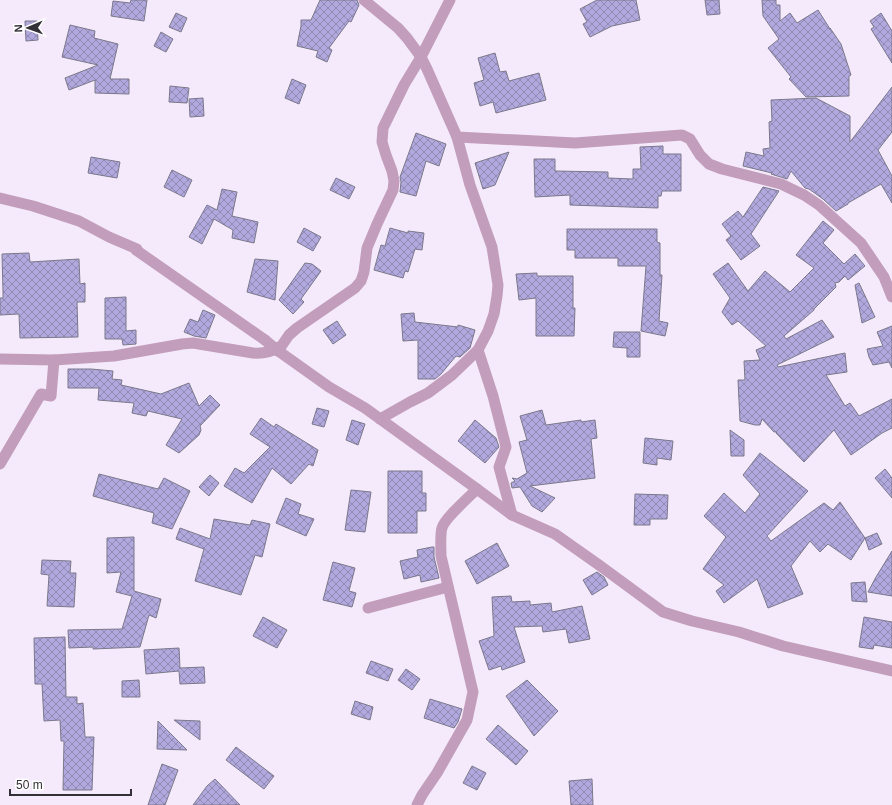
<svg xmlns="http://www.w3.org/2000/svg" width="892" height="805" font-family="Arial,sans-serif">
<defs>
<pattern id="building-cross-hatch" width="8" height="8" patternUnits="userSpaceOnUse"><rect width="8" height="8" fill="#b1a9de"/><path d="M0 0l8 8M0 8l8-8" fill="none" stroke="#918ab5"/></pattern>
</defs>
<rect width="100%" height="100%" fill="#f5eafc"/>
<g fill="url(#building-cross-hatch)" stroke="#7b788a">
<path d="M 131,0 L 147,0 L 144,21 L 111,16 L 113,1 L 130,3 Z"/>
<path d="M 320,0 L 357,0 L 359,5 L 351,22 L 349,21 L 329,48 L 332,50 L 327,62 L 316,57 L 318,51 L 297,46 L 301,26 L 301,20 L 311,20 Z"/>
<path d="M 597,0 L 636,0 L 640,20 L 612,26 L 590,37 L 583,24 L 587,22 L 580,9 Z"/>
<path d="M 705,0 L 719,0 L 720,14 L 707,15 Z"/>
<path d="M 762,0 L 776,0 L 776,5 L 780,5 L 780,21 L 790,13 L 797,23 L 818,10 L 830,29 L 830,28 L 841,44 L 851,75 L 849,76 L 849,96 L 806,97 L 789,79 L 791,77 L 768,48 L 779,39 L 763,16 Z"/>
<path d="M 176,13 L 187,18 L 181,32 L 169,27 Z"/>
<path d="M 881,13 L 892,31 L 892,63 L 871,29 L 874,27 L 870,21 Z"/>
<path d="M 25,21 L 37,21 L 38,40 L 26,41 Z"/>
<path d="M 70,25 L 95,31 L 94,38 L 118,44 L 110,79 L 129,79 L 129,94 L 95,93 L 95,80 L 69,90 L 65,78 L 98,65 L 62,57 Z"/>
<path d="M 161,32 L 173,39 L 166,52 L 154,46 Z"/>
<path d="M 495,53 L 500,72 L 506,71 L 509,81 L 539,73 L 546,100 L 496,113 L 493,102 L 480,106 L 474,83 L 484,80 L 478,58 Z"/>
<path d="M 292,79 L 306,85 L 299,104 L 285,98 Z"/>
<path d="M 170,86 L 189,88 L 187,103 L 169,102 Z"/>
<path d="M 892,87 L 892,132 L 878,150 L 892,176 L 892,203 L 881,184 L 848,203 L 848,204 L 836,211 L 823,199 L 809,189 L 805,188 L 791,171 L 787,179 L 771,174 L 772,173 L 743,166 L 746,152 L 764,156 L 763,149 L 770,148 L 769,122 L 772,121 L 771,100 L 816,98 L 850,116 L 850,142 Z"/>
<path d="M 203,98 L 204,116 L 190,117 L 189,99 Z"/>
<path d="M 416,133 L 446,144 L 439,166 L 426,161 L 416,196 L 400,192 L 401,182 L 400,177 Z"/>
<path d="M 663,146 L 663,154 L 681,154 L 681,191 L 662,191 L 661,196 L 658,196 L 658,208 L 570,205 L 570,195 L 535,197 L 534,159 L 555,159 L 555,171 L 608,172 L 608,178 L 633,179 L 633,169 L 641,169 L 640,147 Z"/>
<path d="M 509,152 L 495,185 L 483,189 L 475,163 Z"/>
<path d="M 91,157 L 120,162 L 117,178 L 88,173 Z"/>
<path d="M 172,170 L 192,180 L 184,197 L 164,187 Z"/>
<path d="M 336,178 L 355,187 L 349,199 L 330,190 Z"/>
<path d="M 763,187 L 779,191 L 751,234 L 760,246 L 741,260 L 726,240 L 731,236 L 722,224 L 738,211 L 743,217 Z"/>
<path d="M 222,189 L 237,192 L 232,216 L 258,222 L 254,243 L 232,238 L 233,230 L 214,219 L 202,244 L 189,237 L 207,205 L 217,210 Z"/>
<path d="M 823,221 L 834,230 L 823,243 L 844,264 L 855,254 L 865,266 L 848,280 L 845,276 L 839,282 L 835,283 L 836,287 L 814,309 L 814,310 L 784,336 L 786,339 L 822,320 L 834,337 L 777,365 L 778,367 L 845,353 L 847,372 L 826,375 L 845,406 L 850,403 L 859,416 L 892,399 L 892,428 L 882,433 L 851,455 L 834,430 L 804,462 L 776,433 L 777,432 L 774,432 L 762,419 L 760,425 L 755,425 L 740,421 L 738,380 L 745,380 L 744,361 L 760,360 L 756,350 L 766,346 L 738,321 L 732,325 L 722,312 L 730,298 L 713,274 L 728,263 L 748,291 L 765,271 L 790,292 L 814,268 L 796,255 Z"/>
<path d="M 304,228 L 321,237 L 313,251 L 297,242 Z"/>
<path d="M 390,228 L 408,233 L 408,231 L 424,233 L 422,250 L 415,249 L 408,272 L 405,271 L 403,278 L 374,270 L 381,245 L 385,246 Z"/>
<path d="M 567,229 L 657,229 L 657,242 L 660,243 L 660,275 L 662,275 L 659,321 L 668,323 L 665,336 L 641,331 L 646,266 L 618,266 L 618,258 L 575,258 L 575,250 L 567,250 Z"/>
<path d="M 29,253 L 30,262 L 79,259 L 80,284 L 85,283 L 85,302 L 77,302 L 78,337 L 20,338 L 19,314 L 0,315 L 0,298 L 3,298 L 3,292 L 2,254 Z"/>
<path d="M 255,259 L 278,261 L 275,300 L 247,292 Z"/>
<path d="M 305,263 L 312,264 L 321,271 L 301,299 L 304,302 L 293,314 L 279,300 Z"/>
<path d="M 537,273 L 537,276 L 573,276 L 573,308 L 575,308 L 574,336 L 536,336 L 536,298 L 519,300 L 516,274 Z"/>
<path d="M 859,283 L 875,317 L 862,323 L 855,285 Z"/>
<path d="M 126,297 L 126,331 L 136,330 L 136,344 L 123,345 L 122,339 L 105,339 L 105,298 Z"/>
<path d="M 203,310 L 215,315 L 206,338 L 194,336 L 184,332 L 190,319 L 198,322 Z"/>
<path d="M 414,313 L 415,322 L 458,327 L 458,325 L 475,330 L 470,348 L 460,357 L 456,356 L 441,374 L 435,379 L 418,379 L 418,340 L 403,341 L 401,314 Z"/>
<path d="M 337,321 L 346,335 L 333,344 L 323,330 Z"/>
<path d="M 892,326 L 892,368 L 889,362 L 873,365 L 869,357 L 867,349 L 883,346 L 877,332 Z"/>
<path d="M 614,332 L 640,332 L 640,357 L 627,357 L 627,348 L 613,347 Z"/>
<path d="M 68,369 L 91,369 L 113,371 L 112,379 L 122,380 L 121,385 L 161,394 L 189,383 L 199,406 L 210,395 L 220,405 L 200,426 L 201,430 L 199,435 L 179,453 L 166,445 L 182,419 L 148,411 L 146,416 L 132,413 L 134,403 L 98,400 L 99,388 L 68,388 Z"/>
<path d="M 317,408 L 329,411 L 324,427 L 312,424 Z"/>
<path d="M 542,410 L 546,425 L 581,420 L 581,422 L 595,420 L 597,438 L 591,439 L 595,478 L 530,486 L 555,498 L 542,512 L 532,506 L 520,487 L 512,488 L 511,483 L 515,481 L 512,478 L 517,479 L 527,473 L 519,442 L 527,440 L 520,416 Z"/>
<path d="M 261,418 L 274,427 L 276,424 L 318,450 L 313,466 L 309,464 L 291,484 L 272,468 L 252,503 L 224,486 L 235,468 L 244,473 L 270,447 L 250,434 Z"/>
<path d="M 352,420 L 365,424 L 358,445 L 346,440 Z"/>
<path d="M 475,420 L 496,438 L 499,447 L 485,463 L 458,441 Z"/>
<path d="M 730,430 L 744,440 L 744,456 L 731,456 Z"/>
<path d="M 645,438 L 673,441 L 671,460 L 657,458 L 657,465 L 643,463 Z"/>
<path d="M 760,453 L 808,491 L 767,536 L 771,541 L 824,503 L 833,510 L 840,502 L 865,538 L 877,533 L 882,544 L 869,550 L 865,538 L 851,560 L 828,544 L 820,552 L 810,541 L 791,566 L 803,594 L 768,608 L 757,579 L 724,603 L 716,591 L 724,585 L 703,569 L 726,537 L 704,516 L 724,493 L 745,513 L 760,494 L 743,475 Z"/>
<path d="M 885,469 L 892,478 L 892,498 L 875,478 Z"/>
<path d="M 388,471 L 422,471 L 422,493 L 426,493 L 426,511 L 417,511 L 417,533 L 388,533 Z"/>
<path d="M 99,474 L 158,489 L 164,478 L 190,491 L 172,529 L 152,523 L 154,513 L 93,496 Z"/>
<path d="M 210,475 L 219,483 L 209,496 L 199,487 Z"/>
<path d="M 351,490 L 371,492 L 365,532 L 345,530 Z"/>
<path d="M 635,494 L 668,495 L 667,519 L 650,519 L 650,525 L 634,525 Z"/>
<path d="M 286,498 L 301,504 L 298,514 L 314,519 L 306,536 L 276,523 Z"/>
<path d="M 214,519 L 250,525 L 252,520 L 270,524 L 262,557 L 255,555 L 241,595 L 195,581 L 204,549 L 176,539 L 180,528 L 210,539 Z"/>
<path d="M 134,537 L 134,591 L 161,599 L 156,618 L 149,615 L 140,647 L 93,649 L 93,647 L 69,648 L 68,630 L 122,629 L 132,596 L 116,592 L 121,572 L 107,573 L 107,538 Z"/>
<path d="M 497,543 L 509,566 L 477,584 L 465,561 Z"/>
<path d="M 432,547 L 434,547 L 434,557 L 439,578 L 421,582 L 420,575 L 404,579 L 400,561 L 418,557 L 417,550 Z"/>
<path d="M 892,551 L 892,596 L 868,592 L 876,577 Z"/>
<path d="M 42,560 L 71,561 L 70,573 L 76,573 L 74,607 L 47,606 L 49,575 L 41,574 Z"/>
<path d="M 333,562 L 355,568 L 349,591 L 356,593 L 352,607 L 323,600 Z"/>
<path d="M 597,572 L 604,577 L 608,585 L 592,595 L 583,580 Z"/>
<path d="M 865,582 L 867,602 L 852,601 L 851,583 Z"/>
<path d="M 511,596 L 512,602 L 530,601 L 530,605 L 551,603 L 552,612 L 582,606 L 590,639 L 569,643 L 566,629 L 543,632 L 542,626 L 514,627 L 525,662 L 502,670 L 501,666 L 489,670 L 479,641 L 494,636 L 492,597 Z"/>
<path d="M 263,617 L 287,630 L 277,648 L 253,636 Z"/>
<path d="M 864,617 L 892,622 L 892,648 L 874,645 L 873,649 L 859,647 Z"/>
<path d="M 65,637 L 66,697 L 77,697 L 77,704 L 83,703 L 85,737 L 94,737 L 92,790 L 63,790 L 64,741 L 61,741 L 60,720 L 44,721 L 42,684 L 35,684 L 34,638 Z"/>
<path d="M 179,648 L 180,668 L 204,667 L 205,683 L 180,684 L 179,671 L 146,674 L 144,650 Z"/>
<path d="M 371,661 L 393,669 L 388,681 L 366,673 Z"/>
<path d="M 406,669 L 420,679 L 412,690 L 398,680 Z"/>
<path d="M 139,680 L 140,697 L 122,697 L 122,681 Z"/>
<path d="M 527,680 L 558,711 L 534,736 L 506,696 Z"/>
<path d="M 430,699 L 462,709 L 458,722 L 454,728 L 424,718 Z"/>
<path d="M 355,701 L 373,707 L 370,720 L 351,714 Z"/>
<path d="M 174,720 L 200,721 L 200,740 Z"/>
<path d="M 158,721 L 187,750 L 157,749 Z"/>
<path d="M 498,725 L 528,751 L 516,765 L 486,739 Z"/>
<path d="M 236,747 L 274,776 L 264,789 L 226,760 Z"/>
<path d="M 162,764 L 178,770 L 165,805 L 148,805 Z"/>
<path d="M 472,766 L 486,773 L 477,790 L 463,783 Z"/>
<path d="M 215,779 L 240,805 L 193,805 L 207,786 Z"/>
<path d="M 592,779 L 593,805 L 571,805 L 569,781 Z"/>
</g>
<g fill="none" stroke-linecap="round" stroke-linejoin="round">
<g stroke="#c39dbc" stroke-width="11">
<path d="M 364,0 L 398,28 L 407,38 L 421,57 L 427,69 L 457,137 L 470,185 L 492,247 L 498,285 L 497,296 L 494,314 L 488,331 L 478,350 L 452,375 L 428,393 L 410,402 L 380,419"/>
<path d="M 457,137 L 575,143 L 682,135 L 690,139 L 700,155 L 709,164 L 722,169 L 781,184 L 804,195 L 819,205 L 861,243 L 884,277 L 892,297"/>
<path d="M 0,198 L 33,206 L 79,221 L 109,237 L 137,249 L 136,250 L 265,340"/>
<path d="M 277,350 L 329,387 L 365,408 L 477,489 L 512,515 L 555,534 L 599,565 L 663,612 L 692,621 L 739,632 L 783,646 L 892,671"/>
<path d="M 478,350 L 493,396 L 506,447 L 499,467 L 512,515"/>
<path d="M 278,351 L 289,335 L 297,328 L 355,288 L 361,281 L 364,272 L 367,248 L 377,224 L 393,190 L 394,181 L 392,171 L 386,155 L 382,142 L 383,128 L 404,85 L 421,57 L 450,0"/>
<path d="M 0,359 L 54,360 L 114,356 L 182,344 L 193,343 L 253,353 C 263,354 271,352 279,347 L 278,351"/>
<path d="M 0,464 L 41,394 L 51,396 L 54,360"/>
<path d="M 368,608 L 448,587"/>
<path d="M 417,805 L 422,795 L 437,773 L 467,720 L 473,692 L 441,556 C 441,549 440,534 442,528 C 444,519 470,496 477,489"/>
</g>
<path stroke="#c39dbc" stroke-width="11" d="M 265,340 L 277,350"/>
</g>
<g transform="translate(28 28) rotate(268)" stroke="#ffffff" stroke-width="3" paint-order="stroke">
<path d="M0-3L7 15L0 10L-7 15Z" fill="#332f36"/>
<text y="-6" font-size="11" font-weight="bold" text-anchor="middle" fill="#332f36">N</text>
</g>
<path d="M10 789v6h121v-6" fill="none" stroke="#332f36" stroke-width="2"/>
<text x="16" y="789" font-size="12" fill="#332f36" stroke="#ffffff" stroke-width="3" paint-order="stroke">50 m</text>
</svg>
